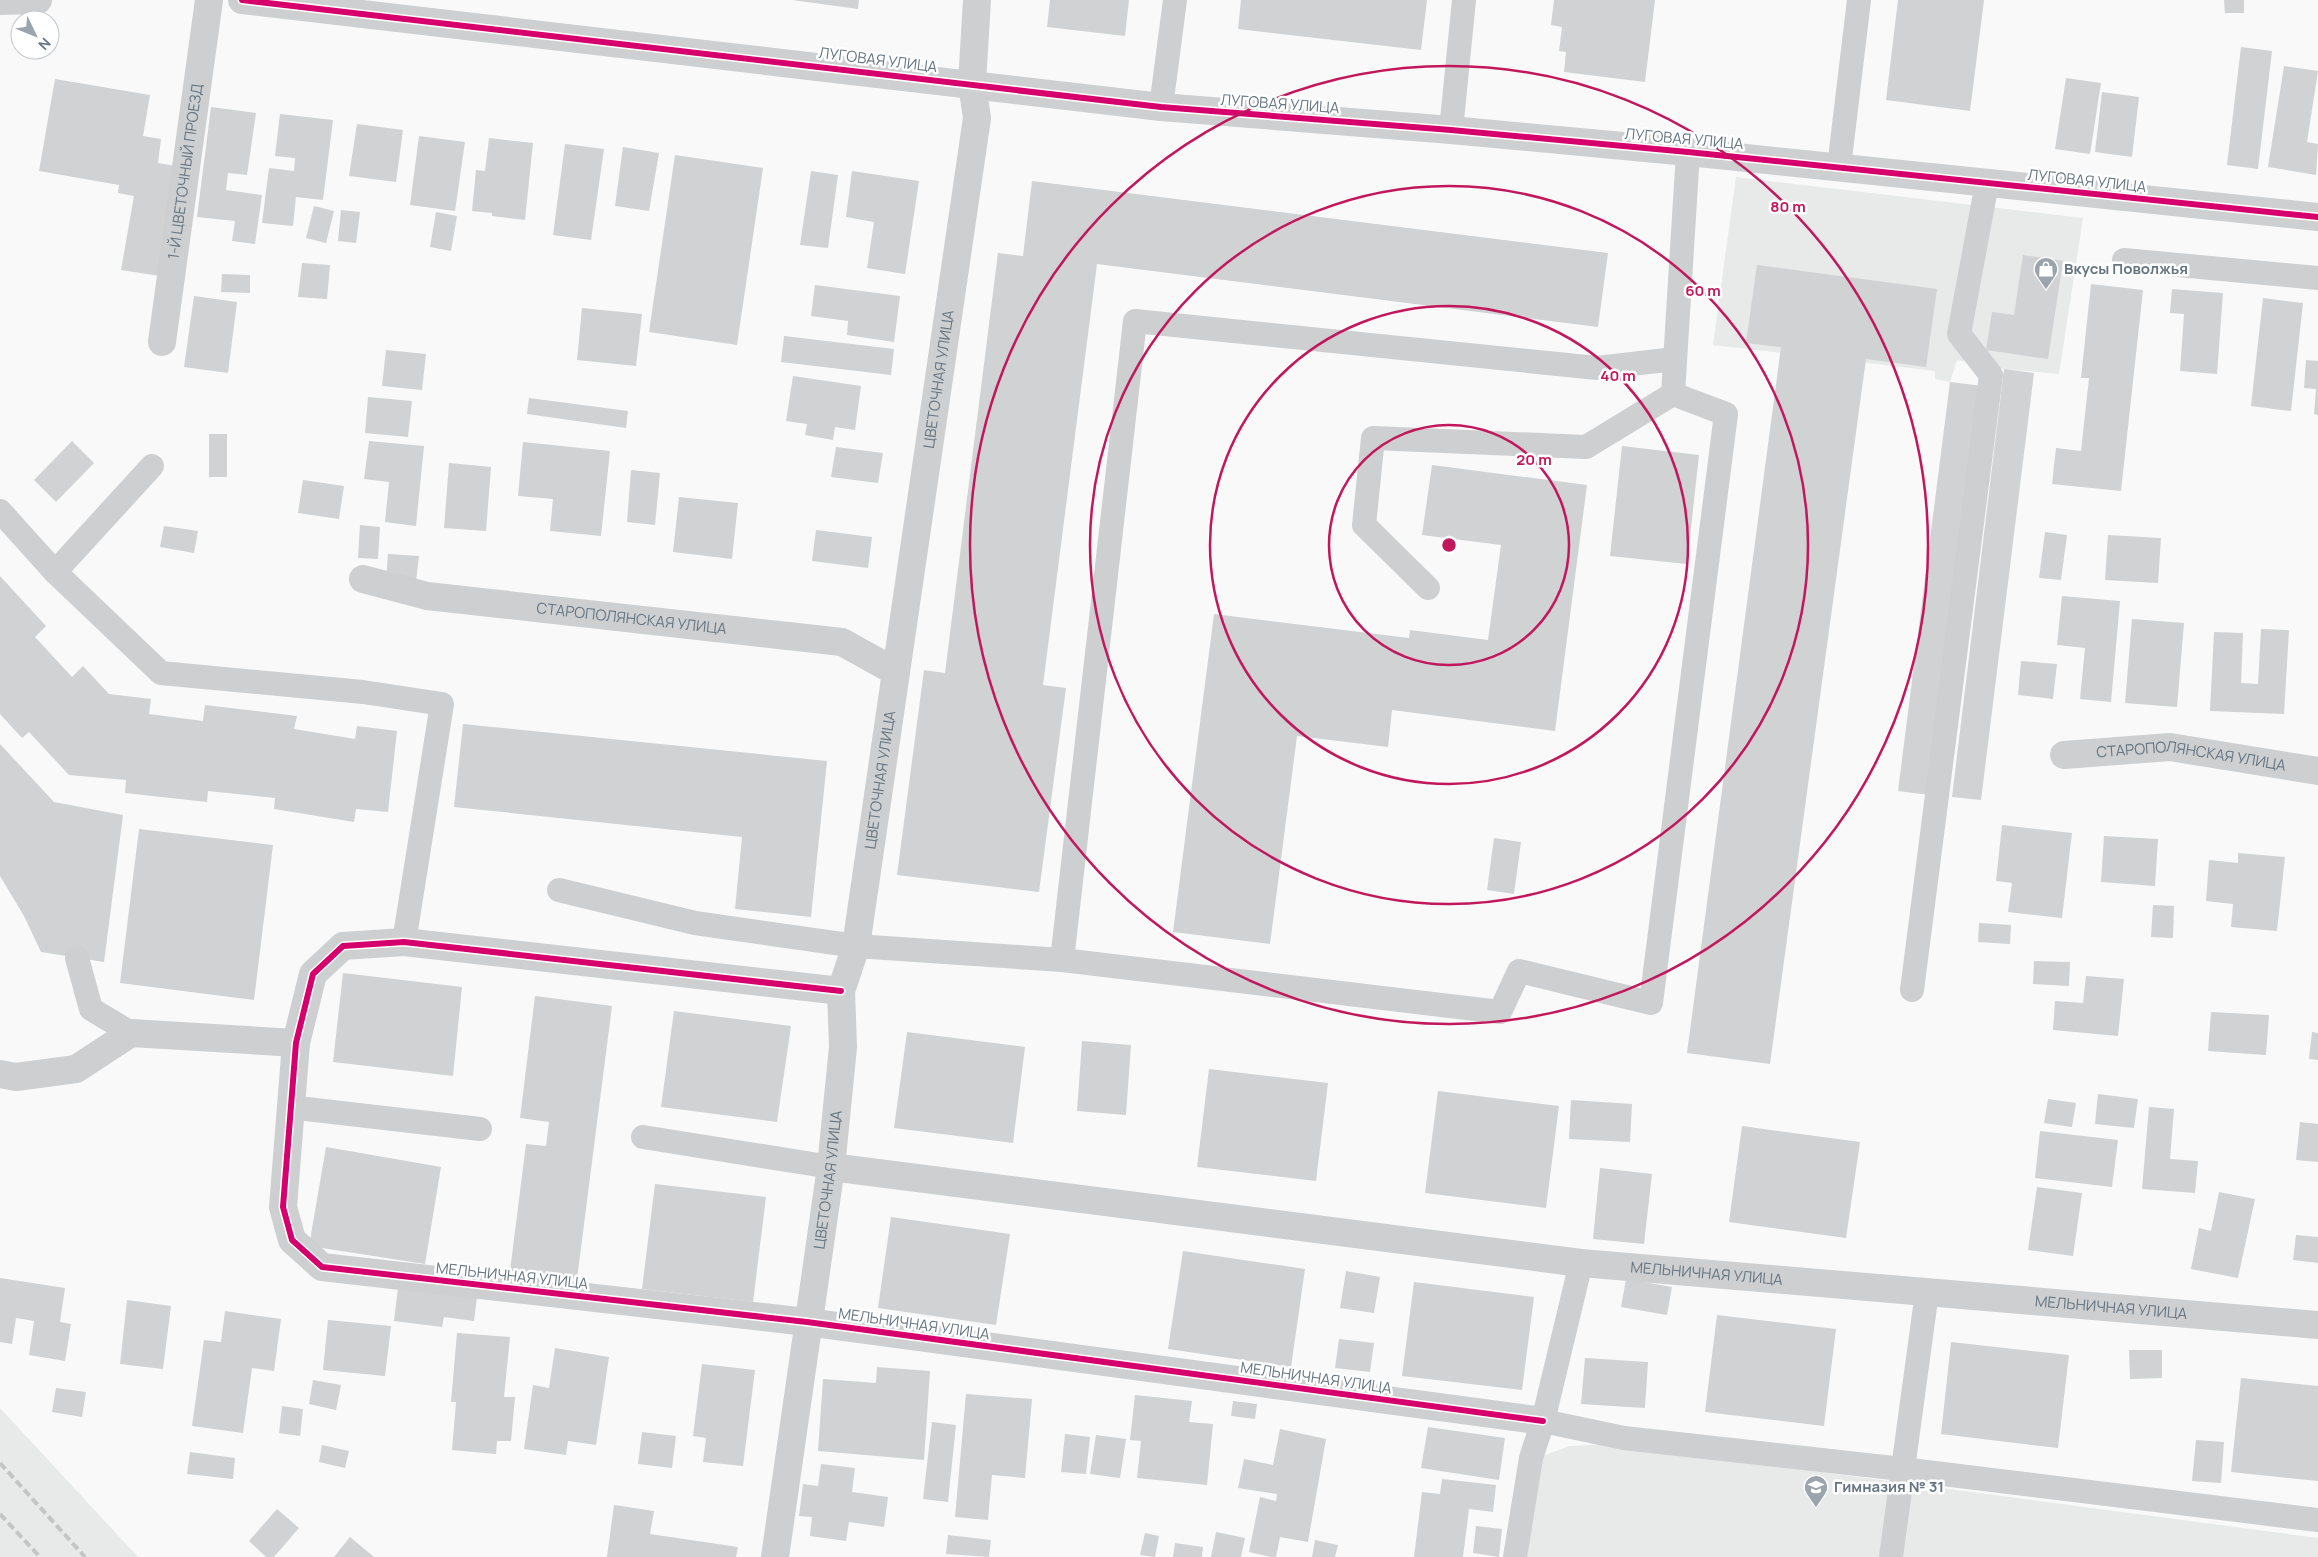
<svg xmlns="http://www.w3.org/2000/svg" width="2318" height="1557" font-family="Manrope,sans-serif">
<rect width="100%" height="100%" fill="#f9f9f9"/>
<g fill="#e8e9e9">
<path d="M 1736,177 L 2083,218 L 2059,374 L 2004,369 L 1957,360 L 1950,382 L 1935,379 L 1935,371 L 1713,345 Z"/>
<path d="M 0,1408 L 138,1557 L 0,1557 Z"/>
<path d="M 1610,1444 L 2318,1538 L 2318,1557 L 1523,1557 L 1537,1458 L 1569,1446 Z"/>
</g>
<g fill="#d0d2d3">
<path d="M 792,0 L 859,0 L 858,9 Z"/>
<path d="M 1050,0 L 1129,0 L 1125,36 L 1047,27 Z"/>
<path d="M 1241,0 L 1427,0 L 1421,50 L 1238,29 Z"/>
<path d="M 1554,0 L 1655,0 L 1645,82 L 1564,72 L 1566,52 L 1559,51 L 1562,27 L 1551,25 Z"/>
<path d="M 1898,0 L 1984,0 L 1970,111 L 1886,100 Z"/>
<path d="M 2224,0 L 2244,0 L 2244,13 L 2225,13 Z"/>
<path d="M 2241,47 L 2272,51 L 2258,169 L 2227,165 Z"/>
<path d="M 2284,66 L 2318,71 L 2307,142 L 2318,144 L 2316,175 L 2268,167 Z"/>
<path d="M 2066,78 L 2101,83 L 2090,154 L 2055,149 Z"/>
<path d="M 55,79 L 150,95 L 143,136 L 161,139 L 158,163 L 181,167 L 160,276 L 121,270 L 134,196 L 118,193 L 119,185 L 39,171 Z"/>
<path d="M 2102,92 L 2139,97 L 2132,157 L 2095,152 Z"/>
<path d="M 211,107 L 256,113 L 247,175 L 228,173 L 226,190 L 262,195 L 255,244 L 232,241 L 235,221 L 197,217 Z"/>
<path d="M 280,114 L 333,120 L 323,200 L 296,197 L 293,226 L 262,223 L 269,168 L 294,171 L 295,158 L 275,156 Z"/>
<path d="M 357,124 L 403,130 L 396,182 L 349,176 Z"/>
<path d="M 419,136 L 465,142 L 455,211 L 410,205 Z"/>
<path d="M 489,138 L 533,143 L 525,220 L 492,216 L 492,213 L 472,211 L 476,170 L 485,171 Z"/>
<path d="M 565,144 L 604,149 L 591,240 L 553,235 Z"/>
<path d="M 623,147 L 659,153 L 649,211 L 615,206 Z"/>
<path d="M 675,155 L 763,168 L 737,345 L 649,332 Z"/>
<path d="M 811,171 L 838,175 L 828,248 L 800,245 Z"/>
<path d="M 852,171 L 919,181 L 905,274 L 867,268 L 874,222 L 846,217 Z"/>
<path d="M 1032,181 L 1608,253 L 1598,327 L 1097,264 L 1043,685 L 1066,688 L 1039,892 L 897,875 L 924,670 L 945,673 L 998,253 L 1023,256 Z"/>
<path d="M 314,206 L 334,211 L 326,243 L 306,238 Z"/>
<path d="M 341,210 L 360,212 L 356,243 L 338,241 Z"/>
<path d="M 436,212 L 457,216 L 451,251 L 430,247 Z"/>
<path d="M 2023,255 L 2063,261 L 2048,359 L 1986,350 L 1992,312 L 2014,315 Z"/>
<path d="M 302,263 L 330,265 L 327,299 L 298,297 Z"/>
<path d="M 1757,265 L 1937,289 L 1926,367 L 1866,359 L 1770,1064 L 1687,1053 L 1781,347 L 1746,343 Z"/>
<path d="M 222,274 L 250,275 L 250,293 L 221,292 Z"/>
<path d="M 2091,284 L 2143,290 L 2121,491 L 2052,484 L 2056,448 L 2081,451 L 2089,378 L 2081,378 Z"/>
<path d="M 815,285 L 900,296 L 894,342 L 847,335 L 848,321 L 811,316 Z"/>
<path d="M 2172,289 L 2223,293 L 2217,374 L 2180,371 L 2184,314 L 2170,313 Z"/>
<path d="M 194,296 L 237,302 L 228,373 L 184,367 Z"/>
<path d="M 2263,298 L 2303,303 L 2291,411 L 2251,406 Z"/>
<path d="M 582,308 L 642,314 L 636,366 L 577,360 Z"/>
<path d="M 784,336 L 894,349 L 891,375 L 781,362 Z"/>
<path d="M 386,350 L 426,354 L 422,390 L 382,386 Z"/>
<path d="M 2306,360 L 2318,361 L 2318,415 L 2314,414 L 2316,389 L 2304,388 Z"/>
<path d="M 2004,369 L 2034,373 L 1981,800 L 1952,797 Z"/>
<path d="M 793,376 L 861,386 L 855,430 L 835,427 L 833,440 L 805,435 L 807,424 L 786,421 Z"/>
<path d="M 1950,382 L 1983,386 L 1930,795 L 1898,791 Z"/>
<path d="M 368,397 L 412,401 L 408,437 L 365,433 Z"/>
<path d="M 529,398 L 628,411 L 626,428 L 527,414 Z"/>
<rect x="209" y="434" width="18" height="43"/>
<path d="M 72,441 L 94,463 L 56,502 L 34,480 Z"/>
<path d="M 369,441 L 424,446 L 416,526 L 385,522 L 389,482 L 364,479 Z"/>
<path d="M 523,442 L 610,451 L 601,536 L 550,531 L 553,499 L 518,496 Z"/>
<path d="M 1622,446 L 1699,455 L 1687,564 L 1610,556 Z"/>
<path d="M 836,447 L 883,453 L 878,483 L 831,477 Z"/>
<path d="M 449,463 L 491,467 L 486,531 L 444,528 Z"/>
<path d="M 1432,465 L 1587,485 L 1555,731 L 1392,710 L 1388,747 L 1297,736 L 1270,944 L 1173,932 L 1214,614 L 1409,638 L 1410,630 L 1488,640 L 1501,545 L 1422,535 Z"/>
<path d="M 631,470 L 660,473 L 655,525 L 627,522 Z"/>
<path d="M 303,480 L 344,486 L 339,519 L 298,513 Z"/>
<path d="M 679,497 L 738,503 L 732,559 L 673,552 Z"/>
<path d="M 360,525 L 380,527 L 378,559 L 358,558 Z"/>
<path d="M 164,526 L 198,531 L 194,553 L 160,547 Z"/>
<path d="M 816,530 L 872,537 L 868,568 L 812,561 Z"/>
<path d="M 2045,532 L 2067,535 L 2061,580 L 2039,578 Z"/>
<path d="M 2108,535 L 2161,538 L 2158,583 L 2105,580 Z"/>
<path d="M 388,554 L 419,556 L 416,582 L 386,580 Z"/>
<path d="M 0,576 L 46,626 L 35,637 L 72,677 L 83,666 L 109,694 L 151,699 L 149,714 L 203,721 L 205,705 L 297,716 L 294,729 L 355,739 L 357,726 L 397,731 L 388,812 L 356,809 L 354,822 L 274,809 L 275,798 L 208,791 L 207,802 L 125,793 L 126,780 L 69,775 L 29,732 L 22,738 L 0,714 Z"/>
<path d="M 2062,596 L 2120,601 L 2111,702 L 2080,699 L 2085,648 L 2057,645 Z"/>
<path d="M 2132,619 L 2184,623 L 2177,707 L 2125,703 Z"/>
<path d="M 2261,629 L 2289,630 L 2284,714 L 2210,711 L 2214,632 L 2243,633 L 2241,683 L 2258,684 Z"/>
<path d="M 2021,661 L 2057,664 L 2053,699 L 2018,695 Z"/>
<path d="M 463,724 L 827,761 L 811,917 L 735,909 L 742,837 L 454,807 Z"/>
<path d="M 0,744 L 54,802 L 123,815 L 104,962 L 41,952 L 24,916 L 0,876 Z"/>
<path d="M 2002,825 L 2072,833 L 2062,918 L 2008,912 L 2012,883 L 1996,881 Z"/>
<path d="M 139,829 L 273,845 L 254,1000 L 120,983 Z"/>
<path d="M 2104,836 L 2158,839 L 2155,886 L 2101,882 Z"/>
<path d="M 1494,838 L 1521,842 L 1514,894 L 1487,890 Z"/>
<path d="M 2238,853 L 2285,857 L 2277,931 L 2231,927 L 2233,904 L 2206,901 L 2209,860 L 2238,863 Z"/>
<path d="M 2153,905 L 2174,906 L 2173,938 L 2151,937 Z"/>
<path d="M 1979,923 L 2011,925 L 2010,944 L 1978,942 Z"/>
<path d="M 2034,961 L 2070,962 L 2069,986 L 2033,984 Z"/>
<path d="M 343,973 L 462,987 L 453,1076 L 333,1062 Z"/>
<path d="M 2086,976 L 2124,979 L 2118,1036 L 2053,1030 L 2055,1001 L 2083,1003 Z"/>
<path d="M 535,996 L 612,1006 L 577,1279 L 510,1271 L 526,1144 L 546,1146 L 549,1122 L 520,1118 Z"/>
<path d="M 674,1011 L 791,1026 L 777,1122 L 661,1107 Z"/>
<path d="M 2211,1012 L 2269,1015 L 2266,1055 L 2208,1051 Z"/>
<path d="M 907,1032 L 1025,1047 L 1013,1143 L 894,1128 Z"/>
<path d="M 2312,1032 L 2318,1033 L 2318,1060 L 2309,1059 Z"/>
<path d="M 1082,1041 L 1131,1045 L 1126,1115 L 1077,1111 Z"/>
<path d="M 1209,1069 L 1328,1083 L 1316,1181 L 1197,1167 Z"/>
<path d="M 1438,1091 L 1559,1106 L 1546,1208 L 1425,1193 Z"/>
<path d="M 2098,1094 L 2138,1099 L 2134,1128 L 2095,1124 Z"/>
<path d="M 2048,1099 L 2076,1103 L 2072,1127 L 2044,1123 Z"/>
<path d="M 1571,1100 L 1632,1104 L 1630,1142 L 1569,1139 Z"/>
<path d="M 2149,1107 L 2174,1109 L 2170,1159 L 2198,1161 L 2195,1193 L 2142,1189 Z"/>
<path d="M 2300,1122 L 2318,1124 L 2318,1162 L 2296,1160 Z"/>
<path d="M 1742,1126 L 1860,1142 L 1846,1238 L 1729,1222 Z"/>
<path d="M 2040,1131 L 2118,1140 L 2112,1187 L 2035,1178 Z"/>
<path d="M 326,1147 L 441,1167 L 425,1264 L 309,1246 Z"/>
<path d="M 1600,1168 L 1652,1174 L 1644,1244 L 1593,1239 Z"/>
<path d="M 655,1184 L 766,1197 L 753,1302 L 642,1289 Z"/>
<path d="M 2037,1187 L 2082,1193 L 2073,1256 L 2028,1250 Z"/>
<path d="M 2219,1192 L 2255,1199 L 2238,1278 L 2191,1269 L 2199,1228 L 2211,1231 Z"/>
<path d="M 891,1217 L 1010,1234 L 996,1325 L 878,1308 Z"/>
<path d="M 2296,1235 L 2318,1237 L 2318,1263 L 2293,1260 Z"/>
<path d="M 1183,1251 L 1305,1269 L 1291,1367 L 1168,1349 Z"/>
<path d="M 1346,1271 L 1380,1277 L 1374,1313 L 1340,1308 Z"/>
<path d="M 0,1278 L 65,1288 L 60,1322 L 71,1324 L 65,1361 L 29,1355 L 34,1321 L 16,1318 L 12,1344 L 0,1342 Z"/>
<path d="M 1626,1279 L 1672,1287 L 1667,1315 L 1621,1307 Z"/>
<path d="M 1414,1282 L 1534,1297 L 1522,1390 L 1402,1376 Z"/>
<path d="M 398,1288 L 477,1297 L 474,1321 L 444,1317 L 442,1327 L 394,1321 Z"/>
<path d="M 127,1300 L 171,1306 L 163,1369 L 120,1364 Z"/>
<path d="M 225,1311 L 281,1319 L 274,1371 L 252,1368 L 243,1433 L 192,1426 L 204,1340 L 221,1342 Z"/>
<path d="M 1717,1315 L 1836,1329 L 1824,1426 L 1705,1412 Z"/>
<path d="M 328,1320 L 391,1326 L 385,1376 L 323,1370 Z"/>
<path d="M 457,1333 L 510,1337 L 504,1397 L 515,1397 L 511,1441 L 497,1441 L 496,1454 L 452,1450 L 456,1402 L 451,1402 Z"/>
<path d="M 1339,1339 L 1374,1343 L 1370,1372 L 1335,1368 Z"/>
<path d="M 1951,1342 L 2069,1355 L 2058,1448 L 1941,1434 Z"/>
<path d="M 555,1348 L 609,1357 L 596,1445 L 568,1441 L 566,1455 L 524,1449 L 533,1385 L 549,1388 Z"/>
<path d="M 2129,1350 L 2162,1350 L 2162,1378 L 2130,1379 Z"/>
<path d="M 1585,1358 L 1648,1362 L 1645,1408 L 1581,1404 Z"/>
<path d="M 702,1364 L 755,1370 L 743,1466 L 703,1462 L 706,1438 L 693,1436 Z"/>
<path d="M 877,1367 L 930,1371 L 924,1460 L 818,1451 L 823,1379 L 876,1383 Z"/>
<path d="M 2241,1378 L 2318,1386 L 2318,1481 L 2231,1472 Z"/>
<path d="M 313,1380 L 341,1385 L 336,1410 L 309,1404 Z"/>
<path d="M 56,1388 L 86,1392 L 82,1417 L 52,1412 Z"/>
<path d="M 966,1394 L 1032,1399 L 1025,1478 L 992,1475 L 988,1520 L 955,1517 Z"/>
<path d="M 1135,1395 L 1192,1401 L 1189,1422 L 1213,1424 L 1207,1485 L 1137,1478 L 1141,1441 L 1130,1440 Z"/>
<path d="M 1233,1401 L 1257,1404 L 1255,1419 L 1231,1416 Z"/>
<path d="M 282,1406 L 303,1409 L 300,1436 L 279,1433 Z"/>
<path d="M 932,1422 L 956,1425 L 948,1502 L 923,1499 Z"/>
<path d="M 1428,1427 L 1505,1438 L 1499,1480 L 1421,1468 Z"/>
<path d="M 1280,1429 L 1326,1439 L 1308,1542 L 1280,1537 L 1276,1557 L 1271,1557 L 1249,1552 L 1260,1497 L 1276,1501 L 1277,1494 L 1238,1488 L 1244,1459 L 1273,1465 Z"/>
<path d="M 642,1432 L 676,1436 L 672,1468 L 638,1464 Z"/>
<path d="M 1065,1434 L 1090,1437 L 1086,1474 L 1061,1472 Z"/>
<path d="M 1096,1435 L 1126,1439 L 1120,1478 L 1090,1474 Z"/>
<path d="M 2196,1440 L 2224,1442 L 2221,1483 L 2192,1481 Z"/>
<path d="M 322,1445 L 349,1451 L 345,1468 L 319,1462 Z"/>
<path d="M 190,1452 L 235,1458 L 233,1479 L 187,1474 Z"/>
<path d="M 821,1464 L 855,1468 L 852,1492 L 888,1497 L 884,1527 L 849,1522 L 846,1541 L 810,1536 L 812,1517 L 799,1516 L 803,1484 L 818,1486 Z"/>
<path d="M 1442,1479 L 1496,1485 L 1493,1512 L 1469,1509 L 1463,1557 L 1414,1557 L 1422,1492 L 1440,1494 Z"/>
<path d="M 614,1505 L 654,1511 L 650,1534 L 738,1547 L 736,1557 L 607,1557 Z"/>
<path d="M 277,1509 L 299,1528 L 274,1557 L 266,1557 L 249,1541 Z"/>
<path d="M 1476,1526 L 1502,1529 L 1499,1557 L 1473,1553 Z"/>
<path d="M 1216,1532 L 1245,1538 L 1241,1557 L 1211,1557 Z"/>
<path d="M 1145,1533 L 1159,1536 L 1155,1557 L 1140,1555 Z"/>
<path d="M 948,1535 L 991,1540 L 989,1557 L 946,1554 Z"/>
<path d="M 350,1537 L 374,1557 L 334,1557 Z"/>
<path d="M 1315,1540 L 1338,1545 L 1335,1557 L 1312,1557 Z"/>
<path d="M 1175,1543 L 1203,1547 L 1202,1557 L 1173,1557 Z"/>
</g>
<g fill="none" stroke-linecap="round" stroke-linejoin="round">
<g stroke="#cecfd0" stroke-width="24">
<path d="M 1161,107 L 1175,0"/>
<path d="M 1451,130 L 1464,0"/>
<path d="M 1839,167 L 1859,0"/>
<path d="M 2124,260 L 2318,278"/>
<path d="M 1673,394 L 1688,152"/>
<path d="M 0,511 L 55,572 L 161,673 L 363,692 L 442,704 L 404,942"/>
<path d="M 55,572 L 152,466"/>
<path d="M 1428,588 L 1364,525 L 1373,438 L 1586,447 L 1673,394"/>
<path d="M 559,890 L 695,923 L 856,946 L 1062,960 L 1135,321 L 1597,368 L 1675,359"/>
<path d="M 77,958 L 91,1009 L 131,1033"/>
<path d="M 1062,960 L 1500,1012 L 1519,971 L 1651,1003 L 1726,414 L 1673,394"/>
<path d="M 1912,990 L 1991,375 L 1959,334 L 1987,183"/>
<path d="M 289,1107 L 480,1129"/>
<path d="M 643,1137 L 831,1167"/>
<path d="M 1543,1421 L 1624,1438 L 1902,1469 L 2318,1520"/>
<path d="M 1515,1557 L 1531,1458 L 1543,1421 L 1581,1263"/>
<path d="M 1891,1557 L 1927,1292"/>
</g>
<g stroke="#cecfd0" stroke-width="28">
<path d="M 242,0 L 1161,107 L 1451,130 L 1688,152 L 2318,217"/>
<path d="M 0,1 L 38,0"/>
<path id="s1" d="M 162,342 L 209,0"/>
<path id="s2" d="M 363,579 L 427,596 L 842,642 L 896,672"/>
<path id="s3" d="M 2064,755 L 2170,747 L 2318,771"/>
<path d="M 841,991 L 404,942 L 343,946 L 313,974 L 296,1043 L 283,1207 L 292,1240 L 322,1267 L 807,1322 L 1543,1421"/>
<path d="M 0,1074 L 16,1077 L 76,1069 L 131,1033 L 296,1043"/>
<path id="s4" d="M 831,1167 L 1581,1263 L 2318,1325"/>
<path id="s5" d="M 775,1557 L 831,1167 L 843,1047 L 841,991 L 856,946 L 977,118 L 972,84 L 977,0"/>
</g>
<g stroke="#c3c5c6" stroke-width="4" stroke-dasharray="8 4" stroke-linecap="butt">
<path d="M 0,1463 L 85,1557"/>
<path d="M 0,1514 L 40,1557"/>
</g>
<g stroke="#fff" stroke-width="9">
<g id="cycleway">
<path d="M 242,0 L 1161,107 L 1451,130 L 1688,152 L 2318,217"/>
<path d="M 841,991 L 404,942 L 343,946 L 313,974 L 296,1043 L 283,1207 L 292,1240 L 322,1267 L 807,1322 L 1543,1421"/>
</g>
</g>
<use href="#cycleway" stroke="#d6006c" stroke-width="6"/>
</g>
<g fill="none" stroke="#c2185b" stroke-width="2.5">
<circle cx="1449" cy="545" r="120"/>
<circle cx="1449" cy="545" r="239"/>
<circle cx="1449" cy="545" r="359"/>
<circle cx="1449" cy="545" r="479"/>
</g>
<defs>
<g id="shop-pin" transform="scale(1.25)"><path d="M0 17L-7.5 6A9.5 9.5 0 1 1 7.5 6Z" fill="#99a4ac" stroke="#fff"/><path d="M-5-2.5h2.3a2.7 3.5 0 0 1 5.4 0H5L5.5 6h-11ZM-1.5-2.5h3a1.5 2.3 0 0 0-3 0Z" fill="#fff"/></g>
<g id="school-pin" transform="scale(1.25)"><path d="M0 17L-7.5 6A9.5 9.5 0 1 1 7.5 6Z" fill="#99a4ac" stroke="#fff"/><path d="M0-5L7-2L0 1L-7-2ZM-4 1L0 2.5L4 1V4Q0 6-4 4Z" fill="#fff"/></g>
</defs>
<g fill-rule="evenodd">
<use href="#shop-pin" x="2046" y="269"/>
<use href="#school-pin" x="1816" y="1487"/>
</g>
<g text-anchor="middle" stroke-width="5" stroke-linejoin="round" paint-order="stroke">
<g font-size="15" fill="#657683" stroke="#fff">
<text transform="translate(878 60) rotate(7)" y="5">ЛУГОВАЯ УЛИЦА</text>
<text transform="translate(1280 104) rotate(4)" y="5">ЛУГОВАЯ УЛИЦА</text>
<text transform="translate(1684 139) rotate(5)" y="5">ЛУГОВАЯ УЛИЦА</text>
<text dy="5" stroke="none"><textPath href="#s1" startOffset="172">1-Й ЦВЕТОЧНЫЙ ПРОЕЗД</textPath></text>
<text transform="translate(2087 181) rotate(6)" y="5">ЛУГОВАЯ УЛИЦА</text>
<text dy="5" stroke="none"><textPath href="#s5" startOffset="1191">ЦВЕТОЧНАЯ УЛИЦА</textPath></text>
<text dy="5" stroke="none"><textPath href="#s2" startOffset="272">СТАРОПОЛЯНСКАЯ УЛИЦА</textPath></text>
<text dy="5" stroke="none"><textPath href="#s3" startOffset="128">СТАРОПОЛЯНСКАЯ УЛИЦА</textPath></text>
<text dy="5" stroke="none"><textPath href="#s5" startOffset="786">ЦВЕТОЧНАЯ УЛИЦА</textPath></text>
<text dy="5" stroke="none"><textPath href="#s5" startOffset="381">ЦВЕТОЧНАЯ УЛИЦА</textPath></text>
<text dy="5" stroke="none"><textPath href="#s4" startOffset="882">МЕЛЬНИЧНАЯ УЛИЦА</textPath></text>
<text transform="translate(512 1276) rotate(6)" y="5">МЕЛЬНИЧНАЯ УЛИЦА</text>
<text dy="5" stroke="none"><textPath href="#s4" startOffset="1288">МЕЛЬНИЧНАЯ УЛИЦА</textPath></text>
<text transform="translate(914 1324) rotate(8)" y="5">МЕЛЬНИЧНАЯ УЛИЦА</text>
<text transform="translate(1316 1378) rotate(8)" y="5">МЕЛЬНИЧНАЯ УЛИЦА</text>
</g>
<g font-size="15" font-weight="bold" fill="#657683" stroke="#fff" text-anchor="start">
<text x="2064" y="274">Вкусы Поволжья</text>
<text x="1834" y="1492">Гимназия № 31</text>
</g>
</g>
<circle cx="1449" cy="545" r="8" fill="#c2185b" stroke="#fff" stroke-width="2.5"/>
<g font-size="15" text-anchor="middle" font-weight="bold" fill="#c2185b" stroke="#fff" stroke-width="5" stroke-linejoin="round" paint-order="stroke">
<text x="1788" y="212">80 m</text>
<text x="1703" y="296">60 m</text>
<text x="1618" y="381">40 m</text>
<text x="1534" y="465">20 m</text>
</g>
<g transform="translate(35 35) rotate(133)"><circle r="24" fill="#ffffff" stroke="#c1c8cd"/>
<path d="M0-4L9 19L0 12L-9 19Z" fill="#99a4ac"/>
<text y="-8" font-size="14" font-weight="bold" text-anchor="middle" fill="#657683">N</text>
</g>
</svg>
